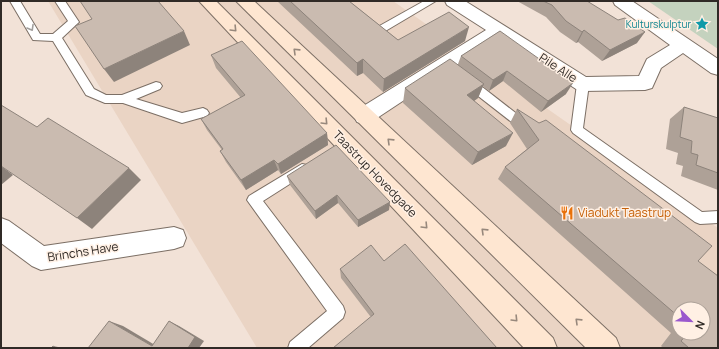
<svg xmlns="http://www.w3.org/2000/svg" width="719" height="349" font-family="Manrope,sans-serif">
<rect width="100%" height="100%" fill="#f2e2d7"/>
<path fill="#ead4c4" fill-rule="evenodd" d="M 48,1 L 393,1 L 718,228 L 718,348 L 257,348 ZM 679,309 L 703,309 L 703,333 L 679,333 Z"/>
<path fill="#c4d2be" d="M 648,1 L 718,1 L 718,49 Z"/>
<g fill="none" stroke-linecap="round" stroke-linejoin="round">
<g stroke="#7c6f65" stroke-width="2">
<g id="lane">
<path d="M 10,1 L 20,1 L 40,34 L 53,34 L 68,21 L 55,1 L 65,1 L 79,22 L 62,38 L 94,89 L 106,95 L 122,95 L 156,82 L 160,83 L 162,86 L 160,89 L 136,99 L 182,113 L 203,108 L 207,110 L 209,113 L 207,116 L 182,123 L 123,103 L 105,103 L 86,95 L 53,41 L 33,40 Z"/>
<path d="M 424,1 L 436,1 L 382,33 L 374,33 L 373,31 L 374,29 Z"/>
<path d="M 468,78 L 472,79 L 531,125 L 533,128 L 531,131 L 527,133 L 523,131 L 464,85 L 462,82 L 464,79 Z"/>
<path d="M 583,80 L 587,81 L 589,84 L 583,128 L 702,212 L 718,211 L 718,223 L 700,224 L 695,222 L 573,133 L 571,130 L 577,84 L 579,81 Z"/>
<path d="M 302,164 L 307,165 L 308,169 L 307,173 L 263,201 L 343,306 L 345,312 L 343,318 L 308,348 L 288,348 L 290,342 L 327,311 L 247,200 L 249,196 Z"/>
</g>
</g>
<g stroke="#7c6f65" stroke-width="2">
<g id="street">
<path d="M 445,1 L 465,1 L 586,77 L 639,76 L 647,59 L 670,45 L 615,5 L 613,1 L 632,1 L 718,59 L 718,75 L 711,73 L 683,53 L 661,68 L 652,88 L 645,90 L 583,91 L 576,89 L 498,38 L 371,122 L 364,124 L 357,122 L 354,116 L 357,110 L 486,30 L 447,5 Z"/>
<path d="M 1,218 L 9,221 L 44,246 L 174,227 L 183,230 L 186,238 L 183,246 L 174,249 L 41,270 L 32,266 L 1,243 Z"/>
</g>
</g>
<g stroke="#7c6f65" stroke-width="2">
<g id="secondary">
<path d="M 199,1 L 216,1 L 553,338 L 557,348 L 524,348 Z"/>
<path d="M 236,1 L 254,1 L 616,338 L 620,348 L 586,348 Z"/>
</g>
</g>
<use href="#lane" fill="#fff" fill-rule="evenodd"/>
<use href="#street" fill="#fff" fill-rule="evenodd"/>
<use href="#secondary" fill="#fee6d1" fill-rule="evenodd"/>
</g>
<g fill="#aea197" fill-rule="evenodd">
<path d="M 277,1 L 349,1 L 398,40 L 465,41 L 383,92 L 363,73 L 357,76 Z"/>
<path d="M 517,1 L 587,1 L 637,43 L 602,61 L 578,42 L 576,43 L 560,32 L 546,17 Z"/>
<path d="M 500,31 L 566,94 L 541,112 L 503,81 L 489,91 L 483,86 L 478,98 L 474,101 L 506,146 L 472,165 L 403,103 L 405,88 L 458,64 L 461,56 Z"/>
<path d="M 211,55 L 327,133 L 328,145 L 281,174 L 278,170 L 246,190 L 226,162 L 220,151 L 222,150 L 207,130 L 201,119 L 241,98 L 216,68 Z"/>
<path d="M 684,107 L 717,118 L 718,117 L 718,190 L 681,176 L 683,166 L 676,164 L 678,153 L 666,149 L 670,119 Z"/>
<path d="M 517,109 L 698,261 L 718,348 L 663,348 L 661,346 L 671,333 L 498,179 L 505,167 L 527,149 L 510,123 ZM 679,309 L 703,333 L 679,333 Z"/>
<path d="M 287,176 L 389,210 L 358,227 L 338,203 L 316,219 L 290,185 Z"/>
<path d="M 384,261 L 497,348 L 370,316 L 341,278 L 340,269 Z"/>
</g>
<g fill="#8d837b">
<path d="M 469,27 L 465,41 L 383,92 L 384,79 Z"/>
<path d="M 584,30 L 578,42 L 576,43 L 582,32 Z"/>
<path d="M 184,31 L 190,45 L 114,82 L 104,69 Z"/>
<path d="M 645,32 L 637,43 L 602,61 L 610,50 Z"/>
<path d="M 363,59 L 363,73 L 357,76 L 357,63 Z"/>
<path d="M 507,71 L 503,81 L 489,91 L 493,80 Z"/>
<path d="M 573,83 L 566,94 L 541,112 L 548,101 Z"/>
<path d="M 484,84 L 478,98 L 462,110 L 467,95 Z"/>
<path d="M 327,133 L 328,145 L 281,174 L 278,164 Z"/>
<path d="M 513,133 L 506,146 L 472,165 L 478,152 Z"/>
<path d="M 274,160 L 278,170 L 246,190 L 241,180 Z"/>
<path d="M 1,166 L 13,175 L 1,185 Z"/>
<path d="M 129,168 L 141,180 L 92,229 L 77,218 Z"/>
<path d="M 337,195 L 338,203 L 316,219 L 315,211 Z"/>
<path d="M 390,202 L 389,210 L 358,227 L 358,220 Z"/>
<path d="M 109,321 L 123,326 L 160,348 L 152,346 Z"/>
<path d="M 169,321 L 179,326 L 204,341 L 199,348 L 188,348 Z"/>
<path d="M 53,346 L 63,348 L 56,348 Z"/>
</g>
<g fill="#cabbb0" stroke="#8d837b">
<path d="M 80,1 L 158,1 L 184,31 L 104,69 L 75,26 L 92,19 Z"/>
<path d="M 290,1 L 349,1 L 398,40 L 449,12 L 469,27 L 384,79 L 363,59 L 357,63 Z"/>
<path d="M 543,1 L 587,1 L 618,20 L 625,18 L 645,32 L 610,50 L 584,30 L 582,32 L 566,21 L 552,5 Z"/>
<path d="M 500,31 L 573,83 L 548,101 L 507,71 L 493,80 L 461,56 Z"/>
<path d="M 242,41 L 327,133 L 278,164 L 274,160 L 241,180 L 220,151 L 223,149 L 201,119 L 245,95 L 211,55 Z"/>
<path d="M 450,59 L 484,84 L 467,95 L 513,133 L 478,152 L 405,88 Z"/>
<path d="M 1,105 L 37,127 L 48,118 L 129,168 L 77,218 L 1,166 Z"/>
<path d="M 684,107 L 718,118 L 718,173 L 696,165 L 698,155 L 691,153 L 692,141 L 680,137 Z"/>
<path d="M 517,109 L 539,123 L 546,120 L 712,246 L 698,261 L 718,276 L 718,348 L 689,348 L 681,341 L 688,333 L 703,333 L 703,309 L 679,309 L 679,317 L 505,167 L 539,140 Z"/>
<path d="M 336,145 L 390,202 L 358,220 L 337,195 L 315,211 L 287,176 Z"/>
<path d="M 405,244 L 497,348 L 333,348 L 374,314 L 340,269 L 371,245 L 384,261 Z"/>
<path d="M 109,321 L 152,346 L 169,321 L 195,337 L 188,348 L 88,348 Z"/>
<path d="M 53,346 L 56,348 L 51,348 Z"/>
</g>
<defs><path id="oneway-chevron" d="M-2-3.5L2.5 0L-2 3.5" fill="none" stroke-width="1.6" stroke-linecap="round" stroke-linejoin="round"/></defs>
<use stroke="#a29f9d" href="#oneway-chevron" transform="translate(31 28) rotate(60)"/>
<g stroke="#97887c">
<use href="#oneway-chevron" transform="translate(234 29) rotate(46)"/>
<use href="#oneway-chevron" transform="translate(296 51) rotate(-136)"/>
<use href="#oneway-chevron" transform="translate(325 122) rotate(46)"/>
<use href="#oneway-chevron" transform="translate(390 141) rotate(-136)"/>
<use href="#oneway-chevron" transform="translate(425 226) rotate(46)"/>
<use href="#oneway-chevron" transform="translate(484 231) rotate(-136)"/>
<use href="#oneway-chevron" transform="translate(515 319) rotate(46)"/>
<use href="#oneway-chevron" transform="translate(578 321) rotate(-136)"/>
</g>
<defs>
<g id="sight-bare" transform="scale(1.08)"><path d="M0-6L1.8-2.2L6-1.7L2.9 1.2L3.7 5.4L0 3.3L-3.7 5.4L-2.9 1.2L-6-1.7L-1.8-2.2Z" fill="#0f9aa8" stroke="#fff0e4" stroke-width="2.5" paint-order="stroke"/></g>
<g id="restaurant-bare" transform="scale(1.08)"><path d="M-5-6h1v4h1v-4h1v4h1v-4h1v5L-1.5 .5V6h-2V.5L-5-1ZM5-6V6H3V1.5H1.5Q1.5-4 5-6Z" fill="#e8710a" stroke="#fff0e4" stroke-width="2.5" paint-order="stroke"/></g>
</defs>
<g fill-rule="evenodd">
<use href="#sight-bare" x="702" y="24"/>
<use href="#restaurant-bare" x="567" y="213"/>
</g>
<g text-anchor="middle" stroke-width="3" stroke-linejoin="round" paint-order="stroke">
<g font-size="10" fill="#0d838f" stroke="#fff0e4" text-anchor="end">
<text x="691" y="28">Kulturskulptur</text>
</g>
<g font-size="12" fill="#302a26" stroke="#fff0e4">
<text transform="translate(558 68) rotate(33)" y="4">Pile Alle</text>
<text transform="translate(375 174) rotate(46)" y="4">Taastrup Hovedgade</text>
<text transform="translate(83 252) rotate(-9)" y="4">Brinchs Have</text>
</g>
<g font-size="12" fill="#c56008" stroke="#fff0e4" text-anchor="start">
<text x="578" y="217">Viadukt Taastrup</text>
</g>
</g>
<rect width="719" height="349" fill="none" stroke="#302a26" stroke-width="4"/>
<g transform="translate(691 321) rotate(114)"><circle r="19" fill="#fff0e4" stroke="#aca198"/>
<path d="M0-3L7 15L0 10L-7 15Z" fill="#9a58cd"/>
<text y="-6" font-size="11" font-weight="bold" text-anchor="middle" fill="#302a26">N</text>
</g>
</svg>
